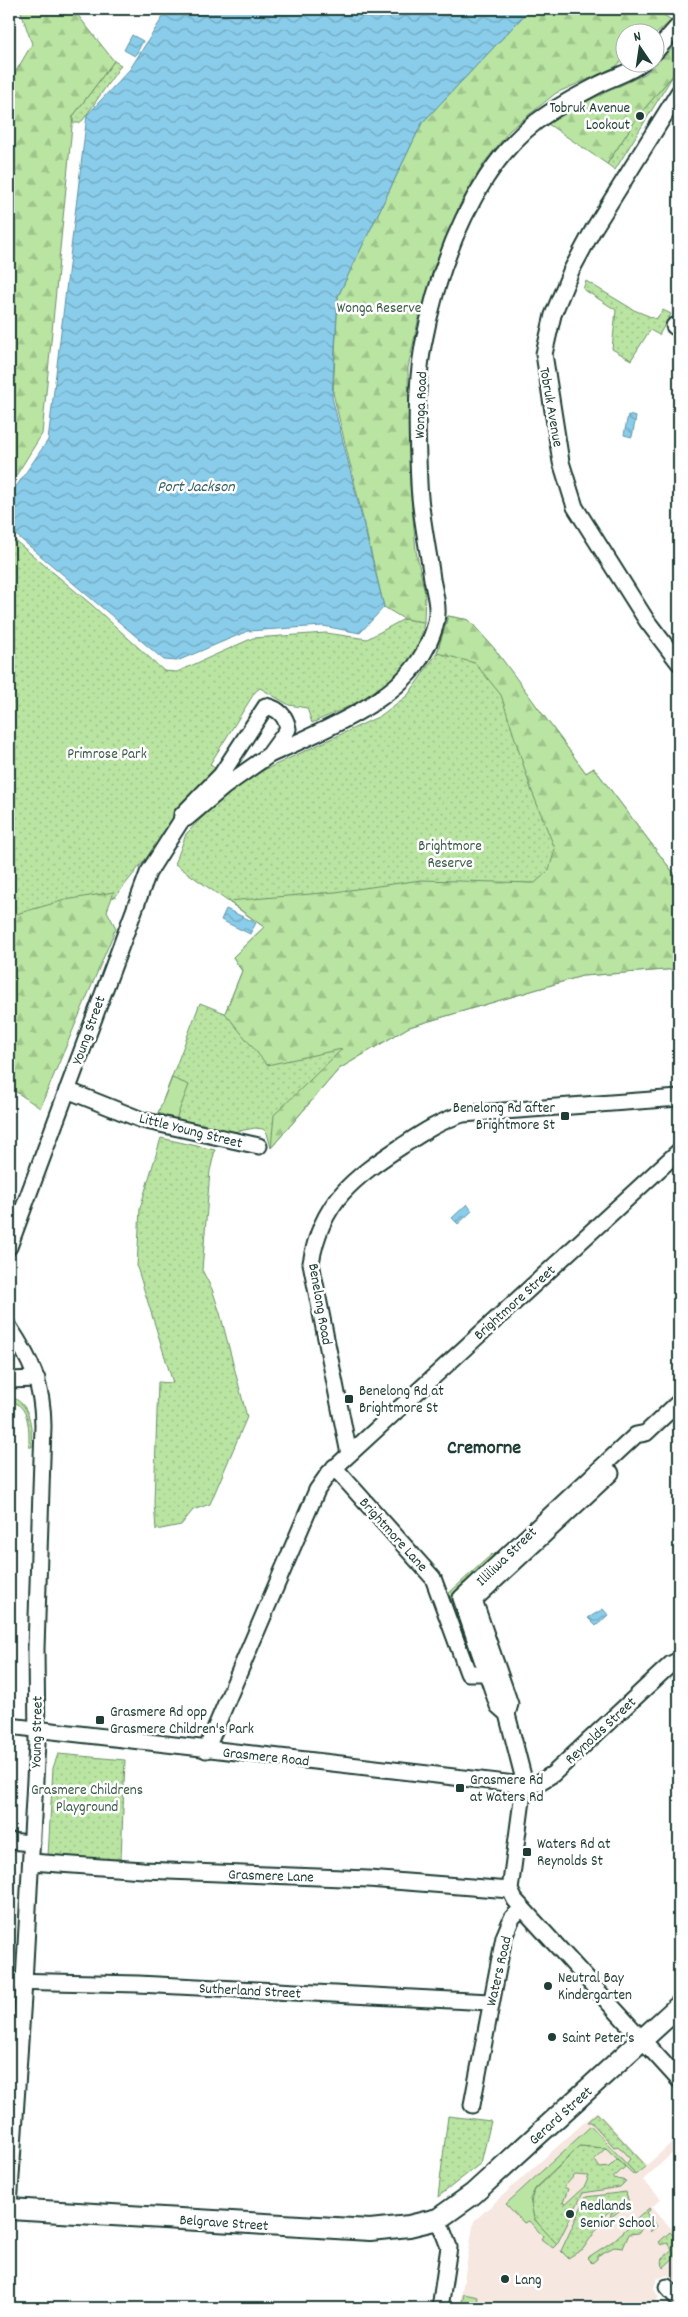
<svg xmlns="http://www.w3.org/2000/svg" width="688" height="2317" font-family="Dekko,sans-serif">
<defs>
<pattern id="grass-dots" width="8" height="8" patternUnits="userSpaceOnUse" patternTransform="scale(1.25)"><rect width="8" height="8" fill="#b9e4a1"/><path d="M2 2h.1M6 6h.1" fill="none" stroke="#9fc48b" stroke-width="1.8" stroke-linecap="round"/></pattern>
<pattern id="forest-firs" width="22" height="20" patternUnits="userSpaceOnUse" patternTransform="scale(1.25)"><rect width="22" height="20" fill="#b9e4a1"/><path d="M5 1l3.5 6h-7zM16 11l3.5 6h-7z" fill="#9fc48b"/></pattern>
<pattern id="water-waves" width="16" height="10" patternUnits="userSpaceOnUse" patternTransform="scale(1.25)"><rect width="16" height="10" fill="#8acdeb"/><path d="M0 5q4-4 8 0t8 0" fill="none" stroke="#70a8bf"/></pattern>
</defs>
<rect width="100%" height="100%" fill="#fff"/>
<filter id="ink" filterUnits="userSpaceOnUse"><feTurbulence type="fractalNoise" baseFrequency=".02" numOctaves="2"/><feDisplacementMap in="SourceGraphic" scale="10" xChannelSelector="R" yChannelSelector="G"/><feConvolveMatrix kernelMatrix="1 2 1 2 8 2 1 2 1" color-interpolation-filters="sRGB"/></filter>
<g filter="url(#ink)">
<path fill="#f7e7e1" d="M 597,2111 L 647,2165 L 679,2136 L 679,2147 L 643,2180 L 661,2199 L 652,2207 L 679,2237 L 679,2282 L 667,2275 L 657,2279 L 654,2288 L 659,2298 L 647,2308 L 459,2308 L 474,2221 Z"/>
<g fill="url(#grass-dots)" stroke="#6c906a" fill-rule="evenodd">
<path d="M 114,61 L 121,65 L 83,120 L 79,123 L 73,123 L 73,116 Z"/>
<path d="M 674,74 L 615,170 L 607,164 L 639,115 Z"/>
<path d="M 586,281 L 634,310 L 656,319 L 663,310 L 671,314 L 659,335 L 650,330 L 631,360 L 612,349 L 616,310 L 583,289 Z"/>
<path d="M 12,538 L 92,605 L 164,671 L 177,672 L 253,638 L 326,633 L 367,639 L 404,619 L 424,622 C 417,682 360,701 312,723 L 307,708 L 289,705 L 260,688 L 255,692 L 210,764 L 221,774 L 160,841 L 115,897 L 66,904 L 9,921 L 9,542 Z"/>
<path d="M 448,616 L 469,620 L 494,649 L 586,773 L 594,768 L 675,875 L 679,875 L 679,969 L 582,976 L 409,1027 L 339,1069 L 271,1148 L 267,1133 L 263,1129 L 255,1128 L 228,1133 L 157,1116 L 200,1003 L 225,1013 L 242,971 L 233,957 L 264,927 L 175,864 L 186,834 L 223,796 L 262,771 L 380,716 L 408,695 L 437,653 Z"/>
<path d="M 161,1138 L 215,1150 L 210,1171 L 202,1270 L 212,1289 L 220,1313 L 247,1417 L 210,1504 L 193,1510 L 181,1525 L 156,1530 L 154,1502 L 158,1382 L 173,1383 L 137,1267 L 140,1208 Z"/>
<path d="M 9,1396 C 32,1404 31,1425 32,1447 L 29,1447 C 29,1428 30,1406 9,1400 Z"/>
<path d="M 492,1554 L 494,1557 L 453,1596 L 476,1664 L 473,1665 L 449,1593 Z"/>
<path d="M 58,1754 L 125,1760 L 121,1859 L 52,1858 L 48,1856 L 53,1768 Z"/>
<path d="M 597,2113 L 646,2166 L 635,2175 L 626,2164 L 630,2159 L 618,2146 L 614,2147 L 591,2122 L 587,2122 Z"/>
<path d="M 448,2116 L 491,2121 L 481,2163 L 438,2197 Z"/>
<path d="M 580,2146 L 606,2148 L 594,2159 L 600,2168 L 609,2167 L 617,2159 L 625,2167 L 613,2178 L 626,2181 L 620,2187 L 583,2193 L 557,2244 C 541,2228 523,2213 535,2190 ZM 575,2175 L 589,2176 L 585,2186 L 564,2205 L 563,2203 L 568,2189 L 564,2187 Z"/>
<path d="M 626,2192 L 629,2203 L 610,2218 L 612,2209 L 605,2215 L 603,2220 L 583,2249 L 568,2258 L 561,2251 L 586,2197 Z"/>
<path d="M 649,2208 L 650,2210 L 646,2213 L 657,2226 L 650,2232 L 651,2225 L 644,2224 L 639,2233 L 629,2234 L 623,2248 L 614,2247 L 597,2256 L 597,2259 L 592,2263 L 587,2258 L 613,2241 Z"/>
<path d="M 670,2232 L 679,2241 L 679,2253 L 663,2268 L 662,2260 L 672,2249 L 668,2243 L 661,2245 L 659,2242 Z"/>
</g>
<g fill="url(#forest-firs)" stroke="#6c906a">
<path d="M 20,9 L 73,9 L 114,61 L 73,116 L 42,434 L 9,487 L 9,83 L 32,44 Z"/>
<path d="M 530,9 L 653,9 L 672,20 L 656,34 L 626,32 L 625,58 L 614,68 L 556,93 L 510,130 L 484,163 L 459,206 L 439,259 L 419,317 L 408,368 L 410,484 L 416,551 L 425,594 L 424,622 L 404,619 L 384,607 L 333,393 L 338,296 L 422,123 Z"/>
<path d="M 679,42 L 679,68 L 639,115 L 607,164 L 548,124 L 564,112 L 645,74 Z"/>
<path d="M 448,616 L 469,620 L 494,648 L 586,773 L 594,768 L 675,875 L 679,875 L 679,969 L 582,976 L 409,1027 L 339,1069 L 271,1148 L 274,1115 L 342,1049 L 267,1065 L 225,1013 L 242,971 L 233,957 L 264,927 L 228,901 L 335,892 L 421,880 L 535,883 L 549,870 L 555,849 L 531,789 L 501,695 L 475,663 L 437,653 Z"/>
<path d="M 114,892 L 107,911 L 116,928 L 40,1108 L 9,1087 L 9,916 L 65,900 Z"/>
</g>
<g fill="#b9e4a1" stroke="#6c906a">
<path d="M 172,1078 L 189,1085 L 176,1119 L 158,1113 Z"/>
<path d="M 591,2126 L 634,2172 L 634,2175 L 606,2148 L 580,2146 L 535,2189 L 530,2199 L 534,2219 L 557,2244 L 553,2248 L 541,2239 L 543,2236 L 529,2221 L 524,2223 L 506,2204 Z"/>
<path d="M 464,2294 L 478,2297 L 476,2308 L 461,2308 Z"/>
</g>
<g fill="url(#water-waves)" stroke="#5f93a2">
<path d="M 168,9 L 530,9 L 422,123 L 338,296 L 332,397 L 384,607 L 360,633 L 323,626 L 248,631 L 177,661 L 164,660 L 9,529 L 9,497 L 48,440 L 87,115 L 130,69 Z"/>
<path d="M 132,35 L 143,41 L 135,56 L 124,50 Z"/>
<path d="M 628,415 L 636,417 L 632,437 L 624,435 Z"/>
<path d="M 226,909 L 256,923 L 250,934 L 221,920 Z"/>
<path d="M 467,1204 L 472,1211 L 458,1224 L 452,1218 Z"/>
<path d="M 603,1609 L 608,1615 L 596,1626 L 588,1618 Z"/>
</g>
<g fill="none" stroke-linecap="round" stroke-linejoin="round">
<g stroke="#1f3d34" stroke-width="19">
<g id="minor">
<path d="M 656,51 L 679,25"/>
<path d="M 679,92 L 593,230 L 571,271 L 553,315 L 544,354 L 561,462 L 575,507 L 647,621 L 679,663"/>
<path d="M 674,326 L 679,329"/>
<path d="M 269,755 C 316,734 393,703 420,659 C 428,646 436,629 437,614 C 438,603 434,590 432,579 C 428,547 420,514 419,483 C 417,438 415,390 423,346 C 434,288 454,228 486,178 C 519,127 548,111 600,84 C 613,77 632,72 643,62"/>
<path d="M 67,1090 L 142,1120 L 259,1146"/>
<path d="M 9,1247 L 148,873 L 181,821 L 182,815 L 221,775 L 266,706 C 279,709 286,716 288,729 L 269,755 L 225,786 L 187,818 L 181,821"/>
<path d="M 9,1327 C 31,1360 43,1385 43,1426 L 36,1649 L 37,1743 L 24,1982 L 9,2206"/>
<path d="M 9,1380 L 37,1379"/>
<path d="M 679,1402 L 646,1433 L 636,1435 L 461,1598 L 498,1706 L 507,1714 L 523,1776 L 524,1785 L 510,1890 L 515,1900 L 679,2080"/>
<path d="M 349,1454 L 311,1263 C 321,1202 353,1178 402,1146 C 422,1133 440,1121 463,1114 L 679,1098"/>
<path d="M 334,1467 L 433,1578 L 468,1673 L 487,1673"/>
<path d="M 507,1714 L 510,1704 L 474,1600 L 611,1473"/>
<path d="M 9,1726 L 524,1785 L 538,1783 L 553,1774 L 671,1664 L 679,1660"/>
<path d="M 206,1750 L 317,1490 L 329,1473 L 679,1151"/>
<path d="M 9,1841 L 32,1843"/>
<path d="M 31,1862 L 143,1870 L 368,1879 L 510,1890"/>
<path d="M 9,1981 L 138,1984 L 490,2002"/>
<path d="M 472,2105 L 504,1937 L 512,1918 L 521,1909"/>
<path d="M 438,2219 L 449,2247 L 440,2308"/>
<path d="M 667,2287 L 679,2300"/>
</g>
</g>
<g stroke="#1f3d34" stroke-width="24">
<path id="major" d="M 9,2209 L 370,2230 L 409,2226 L 438,2219 L 473,2194 L 679,2006"/>
</g>
<use href="#minor" stroke="#fff" stroke-width="15"/>
<use href="#major" stroke="#fff" stroke-width="20"/>
</g>
</g>
<g fill="#1f3d34" stroke="#fff" stroke-width="2">
<circle cx="640" cy="116" r="5"/>
<rect x="560" y="1111" width="10" height="10" rx="2.5"/>
<rect x="344" y="1394" width="10" height="10" rx="2.5"/>
<rect x="95" y="1715" width="10" height="10" rx="2.5"/>
<rect x="455" y="1783" width="10" height="10" rx="2.5"/>
<rect x="522" y="1847" width="10" height="10" rx="2.5"/>
<circle cx="548" cy="1986" r="5"/>
<circle cx="552" cy="2037" r="5"/>
<circle cx="570" cy="2214" r="5"/>
<circle cx="505" cy="2279" r="5"/>
</g>
<g text-anchor="middle" stroke-width="5" stroke-linejoin="round" paint-order="stroke">
<g font-size="15" fill="#1f3d34" stroke="#fff" text-anchor="start">
<text x="630" y="112" text-anchor="end">Tobruk Avenue<tspan x="630" dy="17">Lookout</tspan></text>
<text x="555" y="1112" text-anchor="end">Benelong Rd after<tspan x="555" dy="17">Brightmore St</tspan></text>
<text x="359" y="1395">Benelong Rd at<tspan x="359" dy="17">Brightmore St</tspan></text>
<text x="110" y="1716">Grasmere Rd opp<tspan x="110" dy="17">Grasmere Children's Park</tspan></text>
<text x="470" y="1784">Grasmere Rd<tspan x="470" dy="17">at Waters Rd</tspan></text>
<text x="537" y="1848">Waters Rd at<tspan x="537" dy="17">Reynolds St</tspan></text>
<text x="558" y="1982">Neutral Bay<tspan x="558" dy="17">Kindergarten</tspan></text>
<text x="562" y="2042">Saint Peter's</text>
<text x="580" y="2210">Redlands<tspan x="580" dy="17">Senior School</tspan></text>
<text x="515" y="2284">Lang</text>
</g>
<g font-size="15" fill="#3e5e4a" stroke="#fff">
<text x="379" y="312">Wonga Reserve</text>
<text x="107" y="758">Primrose Park</text>
<text x="450" y="850">Brightmore<tspan x="450" dy="17">Reserve</tspan></text>
<text x="87" y="1794">Grasmere Childrens<tspan x="87" dy="17">Playground</tspan></text>
</g>
<g font-size="15" fill="#1f3d34" stroke="#fff">
<text transform="translate(420 405) rotate(-88)" y="5">Wonga Road</text>
<text transform="translate(552 407) rotate(80)" y="5">Tobruk Avenue</text>
<text transform="translate(88 1030) rotate(-70)" y="5">Young Street</text>
<text transform="translate(191 1130) rotate(14)" y="5">Little Young Street</text>
<text transform="translate(514 1302) rotate(-42)" y="5">Brightmore Street</text>
<text transform="translate(321 1304) rotate(80)" y="5">Benelong Road</text>
<text transform="translate(394 1534) rotate(48)" y="5">Brightmore Lane</text>
<text transform="translate(506 1556) rotate(-44)" y="5">Illiliwa Street</text>
<text transform="translate(600 1730) rotate(-43)" y="5">Reynolds Street</text>
<text transform="translate(36 1732) rotate(-89)" y="5">Young Street</text>
<text transform="translate(266 1756) rotate(6)" y="5">Grasmere Road</text>
<text transform="translate(271 1875) rotate(2)" y="5">Grasmere Lane</text>
<text transform="translate(498 1971) rotate(-77)" y="5">Waters Road</text>
<text transform="translate(250 1990) rotate(3)" y="5">Sutherland Street</text>
<text transform="translate(560 2115) rotate(-42)" y="5">Gerard Street</text>
<text transform="translate(224 2222) rotate(4)" y="5">Belgrave Street</text>
</g>
<g font-size="16" font-style="italic" fill="#3a6162" stroke="#fff">
<text x="196" y="491">Port Jackson</text>
</g>
<g font-size="20" font-weight="bold" fill="#1f3d34" stroke="#fff">
<text x="484" y="1453">Cremorne</text>
</g>
</g>
<rect width="688" height="2317" fill="none" stroke="#fff" stroke-width="30"/>
<rect x="15" y="15" width="658" height="2287" fill="none" stroke="#1f3d34" stroke-width="2" filter="url(#ink)"/>
<g transform="translate(640 48) rotate(347)"><circle r="24" fill="#ffffff" stroke="#a5b1ae"/>
<path d="M0-4L9 19L0 12L-9 19Z" fill="#1f3d34"/>
<text y="-8" font-size="14" font-weight="bold" text-anchor="middle" fill="#1f3d34">N</text>
</g>
</svg>
